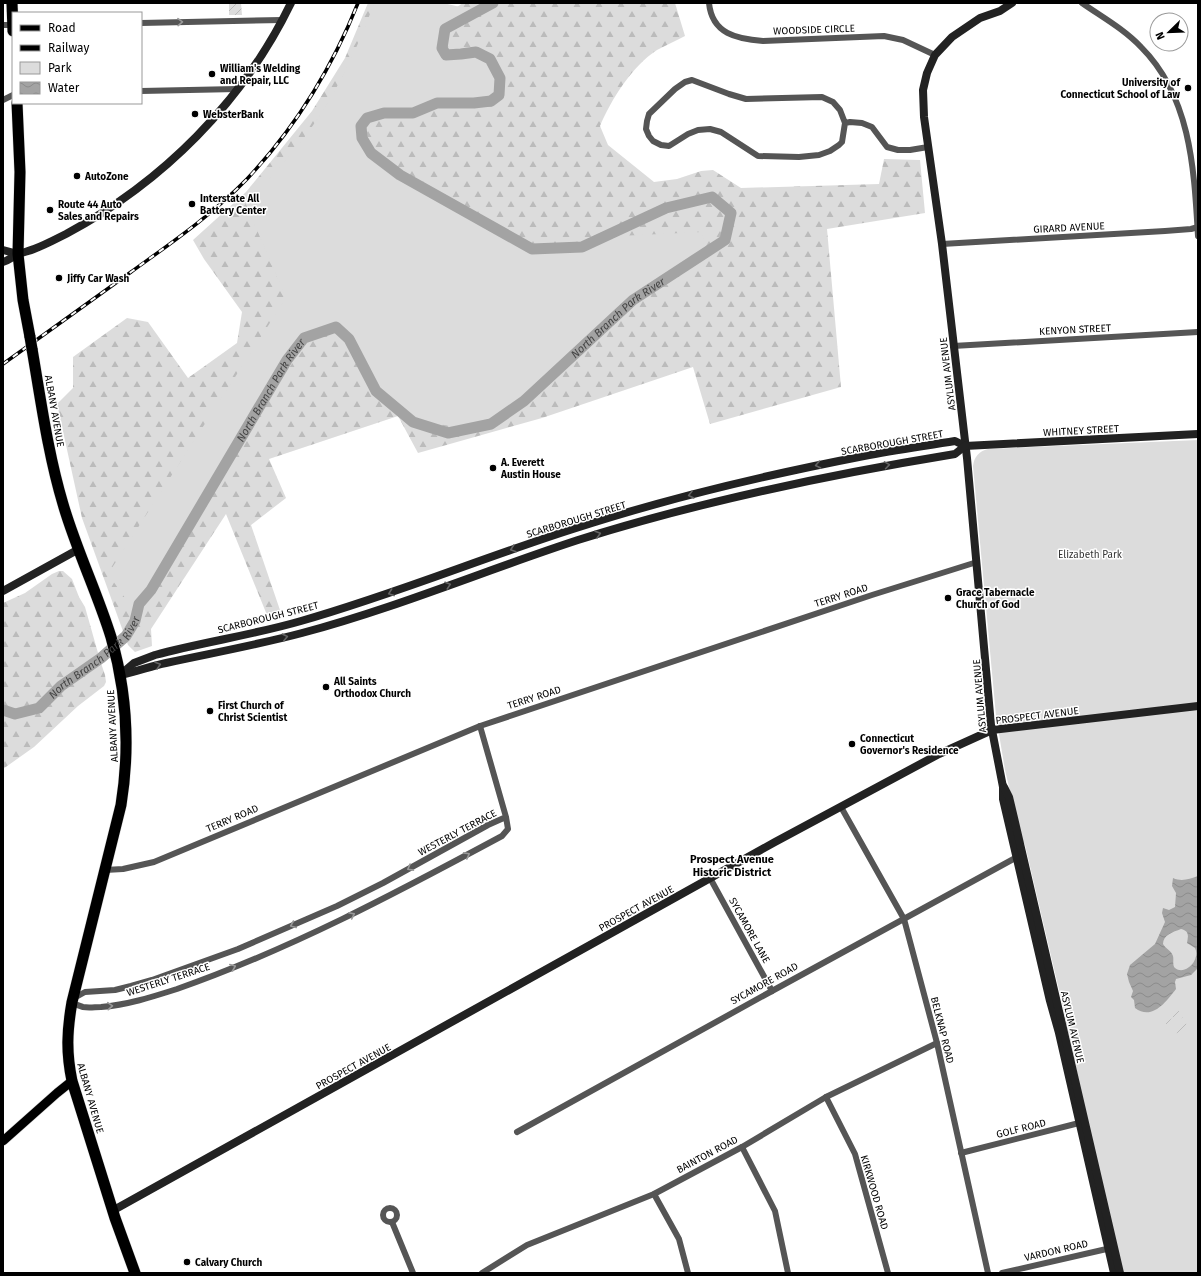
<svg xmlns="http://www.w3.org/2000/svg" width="1201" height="1276" font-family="'Fira Sans',sans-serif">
<defs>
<pattern id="forest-firs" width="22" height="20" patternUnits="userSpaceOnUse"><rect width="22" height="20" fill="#dcdcdc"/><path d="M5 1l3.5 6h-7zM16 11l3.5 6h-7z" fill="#bbb"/></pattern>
<pattern id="garden-furrows" width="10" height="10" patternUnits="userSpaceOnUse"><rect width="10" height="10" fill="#dcdcdc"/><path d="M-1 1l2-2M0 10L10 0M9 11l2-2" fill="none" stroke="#bbb"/></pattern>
<pattern id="water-waves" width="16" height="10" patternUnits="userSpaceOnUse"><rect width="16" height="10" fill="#a3a3a3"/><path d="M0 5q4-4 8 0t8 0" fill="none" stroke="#8b8b8b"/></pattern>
</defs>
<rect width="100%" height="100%" fill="#fff"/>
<g fill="url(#forest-firs)">
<path d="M 368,3 L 428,3 L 457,7 L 463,3 L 675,3 L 685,36 C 676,41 666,45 657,50 C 632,66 611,100 600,126 L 608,145 L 654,182 L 677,179 L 701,171 L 713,170 L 741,188 L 879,184 L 884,159 L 920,160 L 925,213 L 827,229 L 841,387 L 710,424 L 693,367 L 542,418 L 418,453 L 398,416 L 269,459 L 286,498 L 251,525 L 282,616 L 267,615 L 226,514 L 151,629 L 152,646 L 135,652 L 128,645 L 82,518 L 57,404 L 73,388 L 73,357 L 127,318 L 148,322 L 188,378 L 237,343 L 242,312 L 204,259 L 193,240 L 246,192 L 312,111 L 345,58 Z"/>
<path d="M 59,571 L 63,571 L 72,579 L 79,597 L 85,607 L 100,660 L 105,675 L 106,682 L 104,686 L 78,706 L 34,747 L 3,769 L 3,603 L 25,593 L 52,574 Z"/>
</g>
<g fill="#dcdcdc">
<path d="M 374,3 L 443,3 L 482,12 C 468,19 412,39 449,56 C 457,54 470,48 479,51 C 495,56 508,86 497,100 C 476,111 465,98 446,100 C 434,101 425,109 413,111 C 405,113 395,112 385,113 C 380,114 375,115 370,116 L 364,125 L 360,136 L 366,149 L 379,164 L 391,173 L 421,188 L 463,216 L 526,244 L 545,251 L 568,251 L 597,237 L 702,232 L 706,257 L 673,275 L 648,292 L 620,319 L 547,381 L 508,417 L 493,424 L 471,429 L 444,425 L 404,417 L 387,401 L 372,381 L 363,358 L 353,341 L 340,332 L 327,333 L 311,341 L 293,362 L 265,406 L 255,426 L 228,464 L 187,533 L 135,612 L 108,574 L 286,298 L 245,202 C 259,188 273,175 286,160 C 326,115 354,59 374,3 Z"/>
<path d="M 1198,440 L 1198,1273 L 1123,1273 L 1080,1090 C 1078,1062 1063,1036 1063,1007 L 1025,845 L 1021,838 L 1005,770 L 996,716 L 973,466 C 974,457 979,451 988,449 Z"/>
</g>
<g fill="url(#garden-furrows)">
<path d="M 229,3 L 241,3 L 242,15 L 229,15 Z"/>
<path d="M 1178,1010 L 1183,1017 L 1168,1027 L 1165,1022 L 1173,1018 L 1172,1013 Z"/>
<path d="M 1185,1021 L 1189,1030 L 1173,1034 L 1171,1031 Z"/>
</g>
<path fill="url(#water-waves)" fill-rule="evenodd" d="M 1198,876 L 1198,968 L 1191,975 L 1176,979 L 1175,982 L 1176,989 C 1166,1002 1152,1021 1135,1008 L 1134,1000 L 1131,997 L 1133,991 L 1129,982 L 1127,974 L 1130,965 L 1155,944 L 1165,922 L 1162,913 L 1163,908 L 1169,910 L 1175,907 L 1176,893 L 1172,886 L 1173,878 C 1182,882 1189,879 1198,876 ZM 1181,929 C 1190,931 1188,937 1187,943 L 1195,948 C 1201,960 1185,976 1175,968 C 1172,965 1174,960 1173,956 C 1171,950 1166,949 1163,944 C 1163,935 1173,932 1181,929 Z"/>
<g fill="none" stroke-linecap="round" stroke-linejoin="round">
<path stroke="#a3a3a3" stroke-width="11" id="s1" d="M 3,710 L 15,714 L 39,708 L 61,686 L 101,658 L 126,636 L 135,621 L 139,604 L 151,590 L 287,360 L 304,338 L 336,327 L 349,339 L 376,391 L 413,422 L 448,433 L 491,424 L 524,401 L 633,300 L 725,240 L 731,213 L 712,197 L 666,208 L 582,247 L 532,249 L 400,175 L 371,153 L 362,138 L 361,126 L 367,118 L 384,113 L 413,113 L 437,103 L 474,103 L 491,101 L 499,95 L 500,78 L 490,59 L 476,52 L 461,54 L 446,55 L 442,48 L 445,29 L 493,3"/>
<g stroke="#dbdbdb" stroke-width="10">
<path id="primary" d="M 3,1141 L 57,1093 L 72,1081"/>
</g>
<g stroke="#dbdbdb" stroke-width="12">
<g id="highway">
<path d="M 12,3 L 13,31"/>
<path d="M 17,103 L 20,172 L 18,254 L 23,300 L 30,337"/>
<path d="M 32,349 C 41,401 48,454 63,504 C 76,549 97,592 111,637 C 127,692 130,749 121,805 L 72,1002 C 67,1031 66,1052 72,1081 L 115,1218 L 135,1273"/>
</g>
</g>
<g stroke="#555" stroke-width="6">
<path d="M 709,3 C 712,34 737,39 763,41 L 884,36 L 903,40 L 935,55"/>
<path d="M 1082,3 C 1102,17 1124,29 1141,47 C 1191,97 1194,169 1198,236"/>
<path d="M 141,23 L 282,20"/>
<path d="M 3,25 L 13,25"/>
<path d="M 141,91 L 237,89"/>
<path d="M 3,100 L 13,95"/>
<path d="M 845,123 L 842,142 L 839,145 L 830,151 L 819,155 L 799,157 L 758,156 L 721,132 L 710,129 L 698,130 L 688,134 L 669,146 L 661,145 L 653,141 L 649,136 L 646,129 L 647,121 L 649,114 L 675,89 L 685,82 L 692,80 L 729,94 L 746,99 L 822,97 L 833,102 L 840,110 L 845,123 L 850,122 L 862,123 L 872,127 L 887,147 L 898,150 L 910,150 L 928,147"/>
<path d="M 942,244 L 1165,231 L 1191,229 L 1198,227"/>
<path d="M 953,346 L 1198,332"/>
<path d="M 480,726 L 506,817 L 508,829 L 502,836 C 396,893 291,949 177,989 C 152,997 127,1005 101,1007 C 95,1007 89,1008 83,1007 C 79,1006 75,1004 72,1002 L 76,997 L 85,992 L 115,990 L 131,986 L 152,980 L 238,949 L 337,906 L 383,883 L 488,825 L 506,817"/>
<path d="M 841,807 L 904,919 L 937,1043 L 988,1273"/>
<path d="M 105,870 L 123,869 L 154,862 L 480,726 L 872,595 L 977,562"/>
<path d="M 710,878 L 772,991"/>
<path d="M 826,1097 L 855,1154 L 888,1273"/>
<path d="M 517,1132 L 772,991 L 1019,856"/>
<path d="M 742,1147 L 775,1211 L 788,1273"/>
<path d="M 961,1153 L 1083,1122"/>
<path d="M 654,1194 L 679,1239 L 688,1273"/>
<circle cx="390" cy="1215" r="7"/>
<path d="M 392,1222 L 413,1273"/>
<path d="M 482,1273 L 527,1245 L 654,1194 L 742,1147 L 826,1097 L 937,1043"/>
<path d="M 1002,1273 L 1111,1248"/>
</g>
<g stroke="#222" stroke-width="8">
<path d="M 1012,3 L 1000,11 L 980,18 L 952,37 L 935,55 L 927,73 L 923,90 L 924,117 L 942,244 L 967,458 L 991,725 L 1003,787 L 1003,799 L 1050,1001 L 1059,1033 L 1114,1273"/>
<path d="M 3,250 L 18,254"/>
<path d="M 3,262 C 10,260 13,256 19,254 C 24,252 29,251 34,249 C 45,245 56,239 66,234 C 163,182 243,102 291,3"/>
<path d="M 3,591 L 79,549"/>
<path d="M 120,675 L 134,663 L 155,655 C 203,642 253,635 301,621 C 393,595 482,558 573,529 C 668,498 766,475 864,456 C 894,450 925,446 955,441 L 965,446 L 1198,434"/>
<path d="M 120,675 C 136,672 151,666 166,663 C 212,653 257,645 302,633 C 396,608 486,570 578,540 C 701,501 827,475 955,454 L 965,446"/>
<path d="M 1004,787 L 1009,797 L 1014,818 L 1120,1273"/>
<path d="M 112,1211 L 775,842 L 939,754 L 992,730 L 1198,706"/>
</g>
<use href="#primary" stroke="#000" stroke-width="9"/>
<use href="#highway" stroke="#000" stroke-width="11"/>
<g stroke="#000" stroke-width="3.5">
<path id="rail" d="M 3,364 C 46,333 88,303 131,272 C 171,243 212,215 247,179 C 295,128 332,68 358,3"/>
</g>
<use href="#rail" stroke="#fff" stroke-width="2" stroke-dasharray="6" stroke-linecap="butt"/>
<g stroke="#dbdbdb" stroke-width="12" stroke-linecap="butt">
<path id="highway-bridge" d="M 30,337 L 32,349"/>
</g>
<use href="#highway-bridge" stroke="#000" stroke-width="11"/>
</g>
<defs><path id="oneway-chevron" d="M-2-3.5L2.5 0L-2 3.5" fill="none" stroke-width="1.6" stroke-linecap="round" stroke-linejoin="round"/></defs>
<g stroke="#999">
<use href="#oneway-chevron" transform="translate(180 22) rotate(-1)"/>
<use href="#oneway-chevron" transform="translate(467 855) rotate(-28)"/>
<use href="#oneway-chevron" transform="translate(410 868) rotate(151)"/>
<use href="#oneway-chevron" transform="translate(352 915) rotate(-26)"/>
<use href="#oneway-chevron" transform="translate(293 925) rotate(157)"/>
<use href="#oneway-chevron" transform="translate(233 967) rotate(-23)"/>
<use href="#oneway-chevron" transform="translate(110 1006) rotate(-4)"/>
</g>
<g stroke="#646464">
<use href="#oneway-chevron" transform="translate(818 465) rotate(168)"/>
<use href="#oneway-chevron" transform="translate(887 465) rotate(-9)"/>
<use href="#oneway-chevron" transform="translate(691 495) rotate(166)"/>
<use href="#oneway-chevron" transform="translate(598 534) rotate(-16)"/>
<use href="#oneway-chevron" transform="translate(513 549) rotate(161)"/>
<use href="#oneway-chevron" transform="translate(448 585) rotate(-19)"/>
<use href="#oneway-chevron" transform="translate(391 593) rotate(160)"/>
<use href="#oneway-chevron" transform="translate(285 637) rotate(-13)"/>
<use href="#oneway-chevron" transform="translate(158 665) rotate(-17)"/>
</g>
<g fill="#000" stroke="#fff" stroke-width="1.5">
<circle cx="212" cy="74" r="4"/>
<circle cx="1188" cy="88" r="4"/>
<circle cx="195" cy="114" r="4"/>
<circle cx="77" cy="176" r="4"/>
<circle cx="192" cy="204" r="4"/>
<circle cx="50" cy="210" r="4"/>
<circle cx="59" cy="278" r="4"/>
<circle cx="493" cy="468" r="4"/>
<circle cx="948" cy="598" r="4"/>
<circle cx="326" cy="687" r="4"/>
<circle cx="210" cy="711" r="4"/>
<circle cx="852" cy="744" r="4"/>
<circle cx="187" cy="1262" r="4"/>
</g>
<g text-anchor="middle" stroke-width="3" stroke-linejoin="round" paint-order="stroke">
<g font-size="10" fill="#000" stroke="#fff">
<text transform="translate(814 29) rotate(-2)" y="4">WOODSIDE CIRCLE</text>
<text transform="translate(1069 227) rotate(-3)" y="4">GIRARD AVENUE</text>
<text transform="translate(1075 329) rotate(-3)" y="4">KENYON STREET</text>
<text transform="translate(947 374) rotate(-97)" y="4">ASYLUM AVENUE</text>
<text transform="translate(55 411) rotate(80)" y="4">ALBANY AVENUE</text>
<text transform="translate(1081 430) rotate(-3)" y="4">WHITNEY STREET</text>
<text transform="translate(892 442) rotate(-10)" y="4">SCARBOROUGH STREET</text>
<text transform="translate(576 519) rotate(-17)" y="4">SCARBOROUGH STREET</text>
<text transform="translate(841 595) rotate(-18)" y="4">TERRY ROAD</text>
<text transform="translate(268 617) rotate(-14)" y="4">SCARBOROUGH STREET</text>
<text transform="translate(979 696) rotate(-95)" y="4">ASYLUM AVENUE</text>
<text transform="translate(534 697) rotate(-18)" y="4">TERRY ROAD</text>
<text transform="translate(1037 715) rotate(-7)" y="4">PROSPECT AVENUE</text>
<text transform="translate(112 726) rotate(-93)" y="4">ALBANY AVENUE</text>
<text transform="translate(232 818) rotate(-23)" y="4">TERRY ROAD</text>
<text transform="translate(457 832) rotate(-28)" y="4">WESTERLY TERRACE</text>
<text transform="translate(636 908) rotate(-29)" y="4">PROSPECT AVENUE</text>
<text transform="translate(750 930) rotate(61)" y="4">SYCAMORE LANE</text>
<text transform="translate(168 979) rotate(-18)" y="4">WESTERLY TERRACE</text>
<text transform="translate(764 983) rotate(-29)" y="4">SYCAMORE ROAD</text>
<text transform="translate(1073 1027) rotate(77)" y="4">ASYLUM AVENUE</text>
<text transform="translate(943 1030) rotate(76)" y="4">BELKNAP ROAD</text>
<text transform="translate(353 1066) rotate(-29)" y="4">PROSPECT AVENUE</text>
<text transform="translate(91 1098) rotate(74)" y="4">ALBANY AVENUE</text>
<text transform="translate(1021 1128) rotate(-14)" y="4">GOLF ROAD</text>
<text transform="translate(707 1154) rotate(-28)" y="4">BAINTON ROAD</text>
<text transform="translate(875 1192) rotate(74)" y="4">KIRKWOOD ROAD</text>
<text transform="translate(1056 1250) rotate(-13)" y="4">VARDON ROAD</text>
</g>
<g font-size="10" font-weight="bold" fill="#000" stroke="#fff" text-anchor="start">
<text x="220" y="72">William's Welding<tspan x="220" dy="12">and Repair, LLC</tspan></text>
<text x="1180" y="86" text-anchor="end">University of<tspan x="1180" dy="12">Connecticut School of Law</tspan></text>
<text x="203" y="118">WebsterBank</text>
<text x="85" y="180">AutoZone</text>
<text x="200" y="202">Interstate All<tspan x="200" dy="12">Battery Center</tspan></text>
<text x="58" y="208">Route 44 Auto<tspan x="58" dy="12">Sales and Repairs</tspan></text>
<text x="67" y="282">Jiffy Car Wash</text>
<text x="501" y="466">A. Everett<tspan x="501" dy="12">Austin House</tspan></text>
<text x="956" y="596">Grace Tabernacle<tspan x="956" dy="12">Church of God</tspan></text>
<text x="334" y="685">All Saints<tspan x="334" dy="12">Orthodox Church</tspan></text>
<text x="218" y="709">First Church of<tspan x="218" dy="12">Christ Scientist</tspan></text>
<text x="860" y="742">Connecticut<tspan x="860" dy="12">Governor's Residence</tspan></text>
<text x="195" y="1266">Calvary Church</text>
</g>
<g font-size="10" fill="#333" stroke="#fff">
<text x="1090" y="558">Elizabeth Park</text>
</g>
<g font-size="11" font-style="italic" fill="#444" stroke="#fff">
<text dy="4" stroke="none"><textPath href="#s1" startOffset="904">North Branch Park River</textPath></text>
<text dy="4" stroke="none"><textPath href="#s1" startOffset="437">North Branch Park River</textPath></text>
<text dy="4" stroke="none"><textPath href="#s1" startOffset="113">North Branch Park River</textPath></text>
</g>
<g font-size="11" font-weight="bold" fill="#000" stroke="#fff">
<text x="732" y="863">Prospect Avenue<tspan x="732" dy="13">Historic District</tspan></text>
</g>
</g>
<rect width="1201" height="1276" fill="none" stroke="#000000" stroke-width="8"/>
<rect x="12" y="12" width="130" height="92" fill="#ffffff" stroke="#999999"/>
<rect x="20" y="25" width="20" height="6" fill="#000000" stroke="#999999"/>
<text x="48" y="32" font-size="12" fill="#000000">Road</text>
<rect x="20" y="45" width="20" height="6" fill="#000000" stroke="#999999"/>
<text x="48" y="52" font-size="12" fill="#000000">Railway</text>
<rect x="20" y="62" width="20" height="12" fill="#dcdcdc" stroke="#999999"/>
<text x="48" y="72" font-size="12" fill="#000000">Park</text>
<rect x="20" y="82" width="20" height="12" fill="url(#water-waves)" stroke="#999999"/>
<text x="48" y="92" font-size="12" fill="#000000">Water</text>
<g transform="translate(1169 32) rotate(247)"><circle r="19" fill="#ffffff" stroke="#999999"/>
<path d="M0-3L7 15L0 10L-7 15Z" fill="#000000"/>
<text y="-6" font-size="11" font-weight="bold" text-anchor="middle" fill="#000000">N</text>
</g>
</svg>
